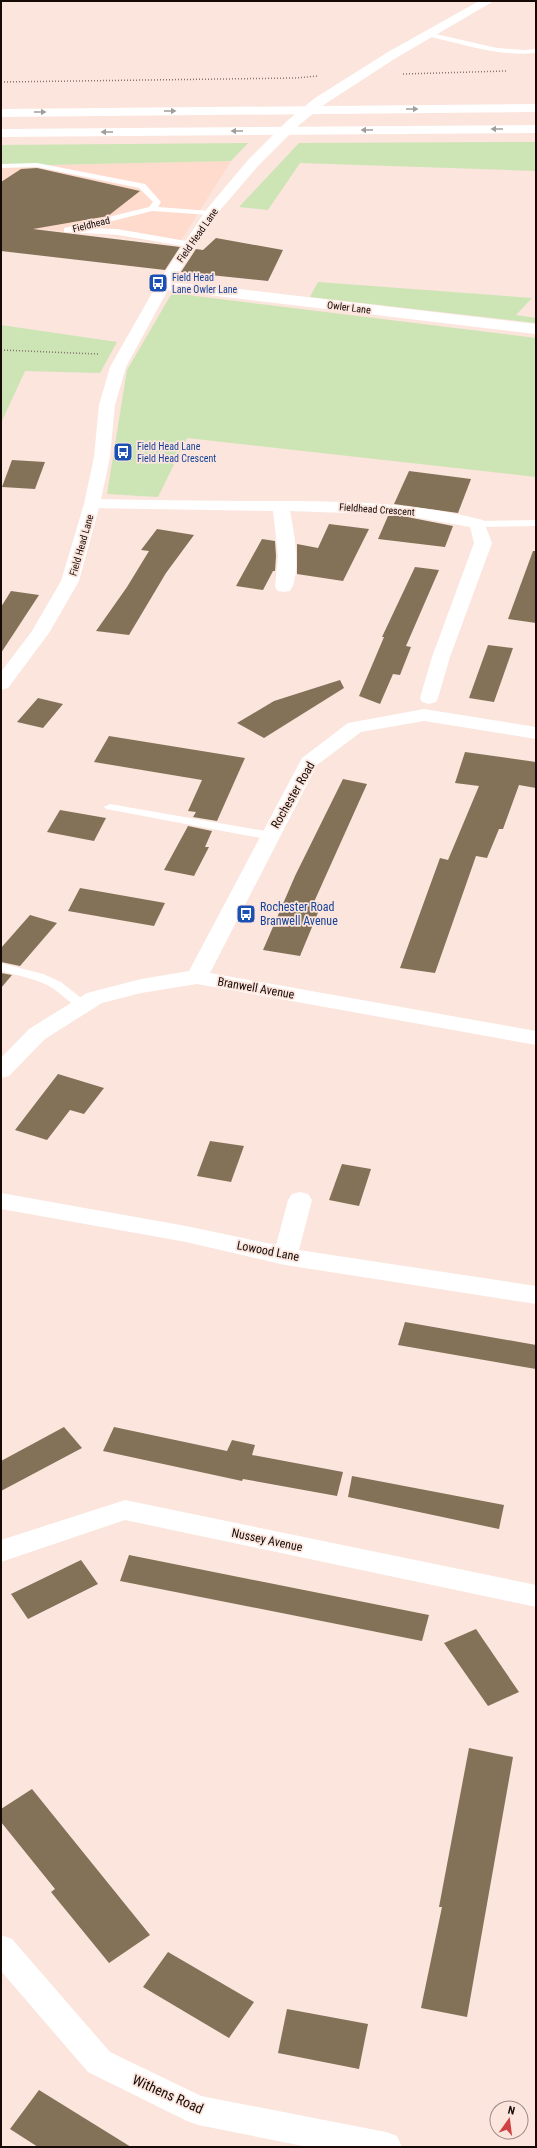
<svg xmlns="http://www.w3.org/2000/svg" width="537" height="2148" font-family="'Roboto Condensed',sans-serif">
<rect width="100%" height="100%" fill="#fbe5dd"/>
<path fill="#fedbcd" d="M 231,161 L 178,245 L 114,236 L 1,226 L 1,166 Z"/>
<g fill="#cde4b5">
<path d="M 536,142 L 536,171 L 300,163 L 268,210 L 239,207 L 299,143 Z"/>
<path d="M 248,143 L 231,161 L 1,166 L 1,145 Z"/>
<path d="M 318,282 L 532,298 L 516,315 L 536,318 L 536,323 L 310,297 Z"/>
<path d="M 172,293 L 536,338 L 536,477 L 187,438 L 158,497 L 107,494 L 127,370 Z"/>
<path d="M 1,325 L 117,342 L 100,373 L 25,371 L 1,423 Z"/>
</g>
<g fill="#837257">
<path d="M 37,168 L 140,191 L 108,216 L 33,229 L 180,247 L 165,270 L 1,251 L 1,182 L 21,169 Z"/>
<path d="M 216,238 L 283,250 L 268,281 L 181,272 L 196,249 L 203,250 Z"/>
<path d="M 12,460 L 45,462 L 35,489 L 2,487 Z"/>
<path d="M 409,471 L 471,479 L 458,513 L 394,504 Z"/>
<path d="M 388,516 L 402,516 L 453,526 L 445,547 L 378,539 Z"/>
<path d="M 329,524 L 369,529 L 343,581 L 297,574 L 297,544 L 318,548 Z"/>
<path d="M 157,529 L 194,535 L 166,573 L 129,635 L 96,631 L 127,587 L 149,551 L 141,550 Z"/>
<path d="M 262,539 L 275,541 L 276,556 L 275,571 L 273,571 L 263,590 L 236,586 Z"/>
<path d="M 533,551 L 536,551 L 536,623 L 508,619 Z"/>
<path d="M 415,567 L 439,570 L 406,646 L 411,647 L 400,675 L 393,674 L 380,704 L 359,696 L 384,637 L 382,637 Z"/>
<path d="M 11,591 L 39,595 L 1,653 L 1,607 Z"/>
<path d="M 488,645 L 513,648 L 494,702 L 469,698 Z"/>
<path d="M 340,680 L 344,688 L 264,738 L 237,723 L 274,701 Z"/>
<path d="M 38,698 L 63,704 L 43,728 L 17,722 Z"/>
<path d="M 109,736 L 245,758 L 217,821 L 193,817 L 196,812 L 188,811 L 202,780 L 94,762 Z"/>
<path d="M 465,752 L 536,762 L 536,788 L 519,785 L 503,829 L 499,829 L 487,858 L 476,856 L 435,973 L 400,968 L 440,858 L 448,860 L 479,786 L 455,783 Z"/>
<path d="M 343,779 L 367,784 L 314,902 L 322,903 L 300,956 L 263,950 L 295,876 Z"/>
<path d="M 60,810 L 106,818 L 94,841 L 47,832 Z"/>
<path d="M 188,826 L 212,831 L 205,847 L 209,847 L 194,876 L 164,870 Z"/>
<path d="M 80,888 L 165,903 L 154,926 L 68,911 Z"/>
<path d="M 30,915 L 57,923 L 20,966 L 1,962 L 1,948 Z"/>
<path d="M 1,973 L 12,975 L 1,988 Z"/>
<path d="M 58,1074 L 104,1088 L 84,1114 L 70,1110 L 47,1140 L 15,1130 Z"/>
<path d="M 210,1141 L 244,1146 L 231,1182 L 197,1176 Z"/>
<path d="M 342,1164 L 371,1169 L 359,1206 L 329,1200 Z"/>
<path d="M 405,1322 L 536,1345 L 536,1369 L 398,1345 Z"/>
<path d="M 64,1427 L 82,1448 L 1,1491 L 1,1461 Z"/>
<path d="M 114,1427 L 227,1451 L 232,1440 L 255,1445 L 252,1455 L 343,1472 L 337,1496 L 243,1479 L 242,1481 L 103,1451 Z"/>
<path d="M 352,1476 L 504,1505 L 499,1529 L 348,1497 Z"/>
<path d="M 129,1555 L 429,1615 L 422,1641 L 120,1581 Z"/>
<path d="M 81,1560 L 98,1584 L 28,1619 L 11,1594 Z"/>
<path d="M 476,1629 L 519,1692 L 488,1706 L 444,1643 Z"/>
<path d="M 469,1748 L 513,1757 L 467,2017 L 421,2008 L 442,1907 L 439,1907 Z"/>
<path d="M 32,1789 L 150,1935 L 109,1963 L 51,1892 L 55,1889 L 1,1822 L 1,1809 Z"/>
<path d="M 168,1952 L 254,2002 L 229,2038 L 143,1987 Z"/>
<path d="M 287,2009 L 368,2024 L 359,2069 L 278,2053 Z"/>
<path d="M 39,2090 L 131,2147 L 38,2147 L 10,2129 Z"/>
</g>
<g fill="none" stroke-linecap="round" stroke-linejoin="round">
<g stroke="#83736d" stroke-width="1.5" stroke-dasharray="1 2" stroke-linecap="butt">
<path d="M 403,74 L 506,71"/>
<path d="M 1,82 L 295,78 L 318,76"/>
<path d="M 1,350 L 98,354"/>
</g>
<g fill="#fff" fill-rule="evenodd">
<path d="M 427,32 L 497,48 L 524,50 L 536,49 L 536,53 C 499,57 463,44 427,36 Z"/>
<path d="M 37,163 L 145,184 L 161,202 L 158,207 L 211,211 L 215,213 L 211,215 L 152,211 L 85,228 L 117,229 L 192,242 L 193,244 L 189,247 L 117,235 L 64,232 L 64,228 L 149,207 L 153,202 L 139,188 L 37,167 L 1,168 L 1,164 Z"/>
<path d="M 536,520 L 536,526 L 477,527 L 472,524 L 477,521 Z"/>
<path d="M 110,804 L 271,832 L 277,836 L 271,840 L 106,809 L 104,807 Z"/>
<path d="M 1,963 L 43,974 L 61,982 L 90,1005 L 88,1008 C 76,1011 64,996 54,989 C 39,979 19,976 1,971 Z"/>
</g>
<g fill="#fff" fill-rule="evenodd">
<path d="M 163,282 L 231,288 L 536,324 L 536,334 L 158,289 L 156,286 L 158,283 Z"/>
<path d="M 92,499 C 153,500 214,501 275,501 C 347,501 413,502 483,520 L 492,543 L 450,657 L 438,698 L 436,702 L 429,704 L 422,702 L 420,698 L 432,657 L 474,543 L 470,527 L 402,515 L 290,511 C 294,531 302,574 290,591 L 284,592 L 278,591 L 275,587 L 278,556 L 273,511 L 86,508 L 84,504 L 86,500 Z"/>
<path d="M 424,709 L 536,727 L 536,739 L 424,721 L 361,732 L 317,765 L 210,973 L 536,1031 L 536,1045 L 197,984 L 141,993 L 102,1003 L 45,1039 L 9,1076 L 1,1078 L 1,1058 L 29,1029 L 87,993 L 141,979 L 189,971 L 302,758 L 348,723 Z"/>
<path d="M 300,1192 L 308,1194 L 312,1200 L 299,1250 L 536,1286 L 536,1304 L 285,1265 L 186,1242 L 1,1209 L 1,1193 L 186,1226 L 276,1245 L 288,1200 L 292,1194 Z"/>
<path d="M 125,1500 L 536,1585 L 536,1607 L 125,1520 L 1,1562 L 1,1540 Z"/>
<path d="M 1,1935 L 12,1939 L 110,2052 L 201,2096 L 386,2132 L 397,2136 L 402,2147 L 308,2147 L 198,2125 L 187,2121 L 88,2072 L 1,1971 Z"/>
</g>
<path fill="#fff" fill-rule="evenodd" d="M 479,1 L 494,1 L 396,58 L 325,104 L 298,126 L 258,166 L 216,215 L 170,286 L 126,367 L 115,405 L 110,457 L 100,504 L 79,581 L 49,633 L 8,688 L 1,690 L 1,672 L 32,631 L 61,581 L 84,504 L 94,457 L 99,405 L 110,367 L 156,286 L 206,210 L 248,160 L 288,120 L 315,98 L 388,52 Z"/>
<g fill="#fff" fill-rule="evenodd">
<path d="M 536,104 L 536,112 L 1,117 L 1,109 Z"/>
<path d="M 536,125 L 536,133 L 1,137 L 1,129 Z"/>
</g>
</g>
<defs><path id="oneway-solid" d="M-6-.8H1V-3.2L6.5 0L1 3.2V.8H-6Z"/></defs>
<g fill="#a19d9b">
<use href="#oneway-solid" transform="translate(412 109)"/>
<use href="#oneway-solid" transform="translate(170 111)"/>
<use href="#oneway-solid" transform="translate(40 112)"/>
<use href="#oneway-solid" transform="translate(497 129) rotate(180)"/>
<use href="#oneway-solid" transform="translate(367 130) rotate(180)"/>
<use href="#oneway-solid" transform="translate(237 131) rotate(180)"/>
<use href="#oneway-solid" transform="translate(107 132) rotate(180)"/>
</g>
<defs>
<g id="bus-square" transform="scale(1)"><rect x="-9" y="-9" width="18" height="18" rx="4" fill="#1a4fb4" stroke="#fbe5dd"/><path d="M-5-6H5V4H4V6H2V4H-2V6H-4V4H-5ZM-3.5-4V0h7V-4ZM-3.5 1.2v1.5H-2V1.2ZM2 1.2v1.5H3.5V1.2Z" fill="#fff"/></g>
</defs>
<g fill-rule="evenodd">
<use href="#bus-square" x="158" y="283"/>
<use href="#bus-square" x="123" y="452"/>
<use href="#bus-square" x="246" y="914"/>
</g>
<g text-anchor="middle" stroke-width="3.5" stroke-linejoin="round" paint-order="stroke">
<g font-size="10" fill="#150a06" stroke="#fbe5dd">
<text transform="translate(91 224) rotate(-14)" y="4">Fieldhead</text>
<text transform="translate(197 235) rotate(-55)" y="4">Field Head Lane</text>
<text transform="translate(349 307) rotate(7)" y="4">Owler Lane</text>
<text transform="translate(377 509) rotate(4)" y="4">Fieldhead Crescent</text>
<text transform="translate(81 545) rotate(-74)" y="4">Field Head Lane</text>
</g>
<g font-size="10" fill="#164399" stroke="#fbe5dd" text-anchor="start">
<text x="172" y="281">Field Head<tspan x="172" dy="12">Lane Owler Lane</tspan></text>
<text x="137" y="450">Field Head Lane<tspan x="137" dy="12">Field Head Crescent</tspan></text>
</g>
<g font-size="12" fill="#150a06" stroke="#fbe5dd">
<text transform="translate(293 795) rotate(-60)" y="4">Rochester Road</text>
<text transform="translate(256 988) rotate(10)" y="4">Branwell Avenue</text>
<text transform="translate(268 1251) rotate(11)" y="4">Lowood Lane</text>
<text transform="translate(267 1540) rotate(12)" y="4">Nussey Avenue</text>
</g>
<g font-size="12" fill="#164399" stroke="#fbe5dd" text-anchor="start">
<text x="260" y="911">Rochester Road<tspan x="260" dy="14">Branwell Avenue</tspan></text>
</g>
<g font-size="14" fill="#150a06" stroke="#fbe5dd">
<text transform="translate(168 2094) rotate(24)" y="5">Withens Road</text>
</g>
</g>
<rect width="537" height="2148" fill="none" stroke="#150a06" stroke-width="4"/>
<g transform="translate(509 2120) rotate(14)"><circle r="19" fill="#fbe5dd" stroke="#9f8d87"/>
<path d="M0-3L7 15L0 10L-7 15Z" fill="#d04144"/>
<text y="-6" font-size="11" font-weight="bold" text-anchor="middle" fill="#150a06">N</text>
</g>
</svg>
